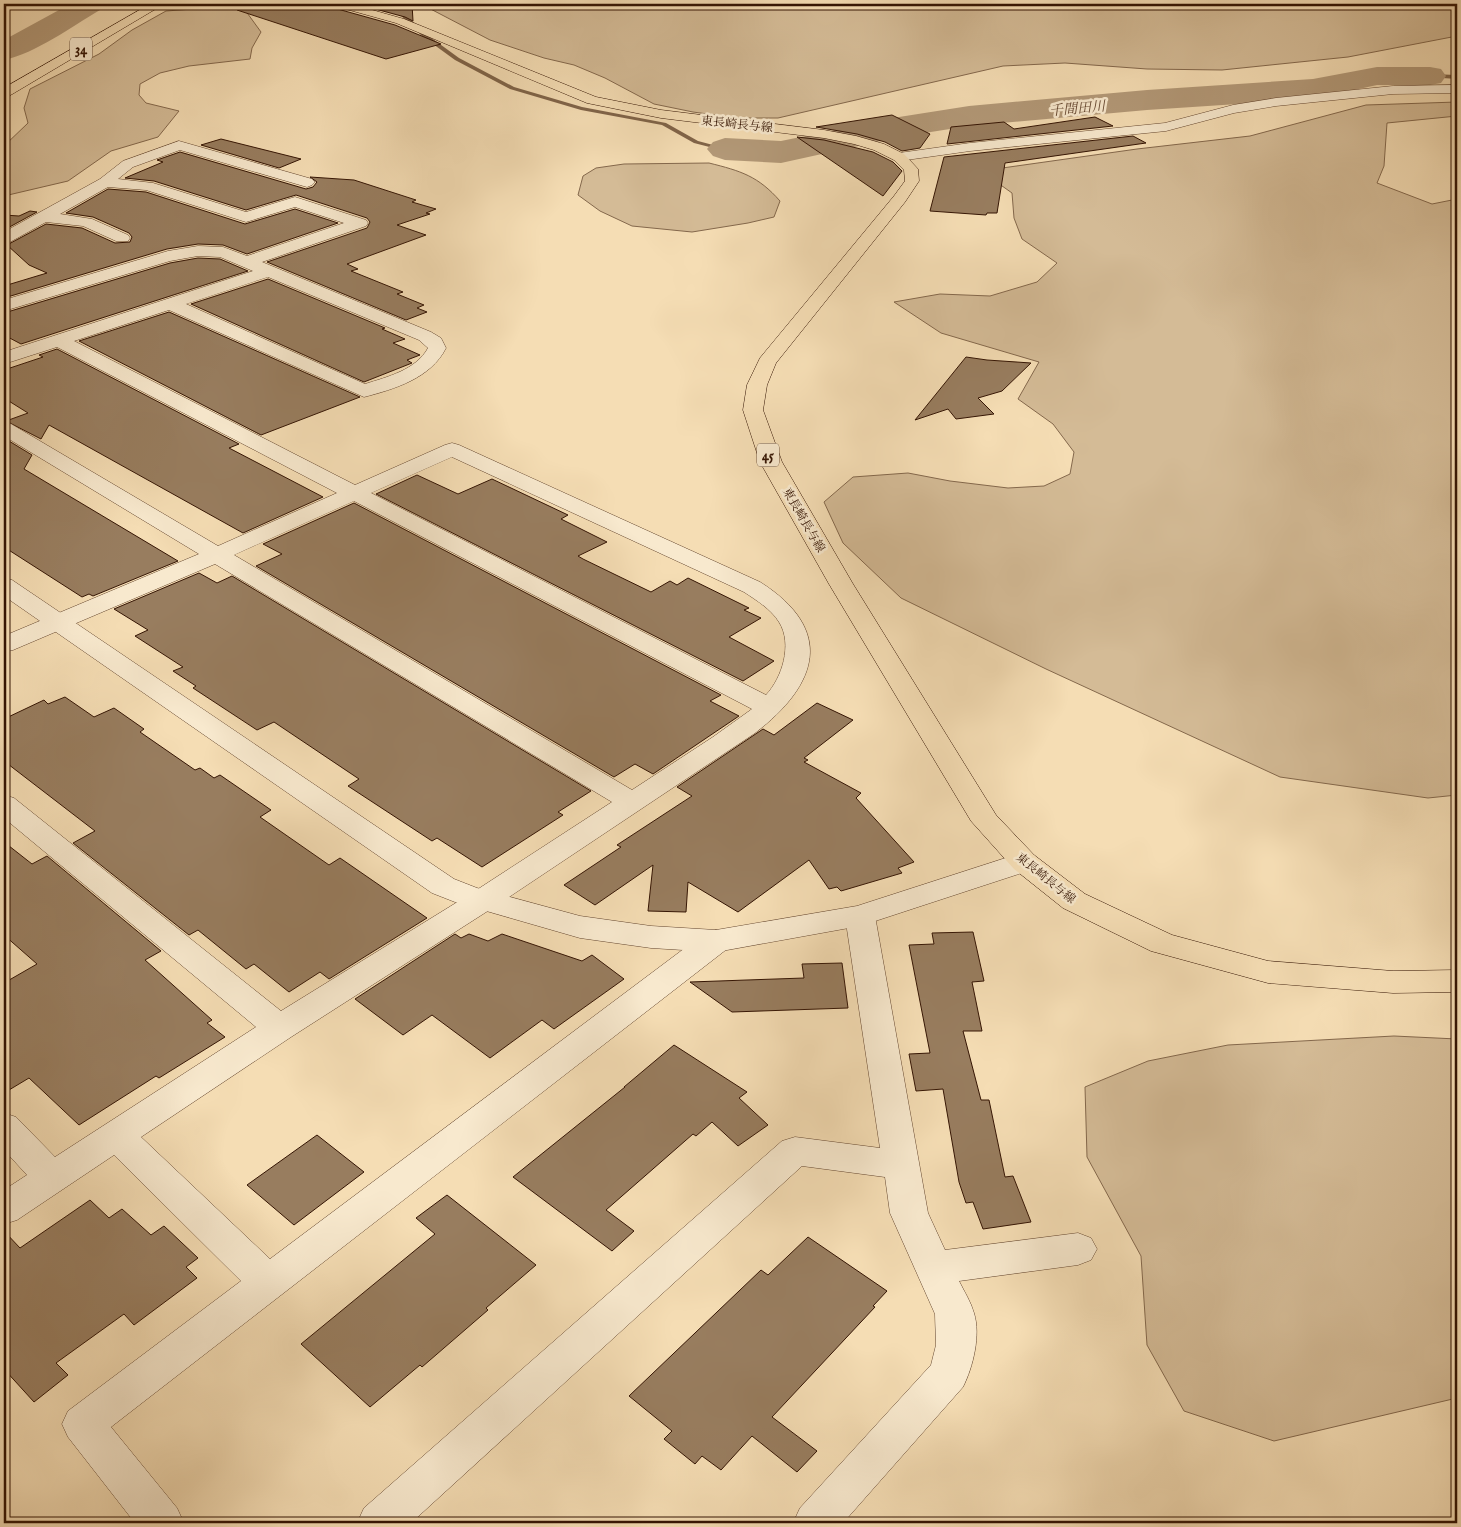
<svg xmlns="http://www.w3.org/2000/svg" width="1461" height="1527" font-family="'IM FELL English','Noto Serif JP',serif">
<rect width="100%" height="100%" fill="#f5ddb4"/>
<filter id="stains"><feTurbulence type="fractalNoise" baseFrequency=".004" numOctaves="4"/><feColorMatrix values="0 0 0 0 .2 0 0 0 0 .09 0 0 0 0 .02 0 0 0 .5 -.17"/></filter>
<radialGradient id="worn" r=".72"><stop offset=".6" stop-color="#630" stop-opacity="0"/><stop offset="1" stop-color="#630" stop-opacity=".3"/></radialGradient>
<g fill="#d4bb96" stroke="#84684c">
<path d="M 421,4 L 1457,4 L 1457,36 L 1348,57 L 1222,70 L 1147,69 L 1065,63 L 1003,66 L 778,118 L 737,118 L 693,112 L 654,104 L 605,78 L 574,65 L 544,58 L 490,40 Z"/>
<path d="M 220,7 L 245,10 L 261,32 L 252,48 L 250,59 L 189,66 L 160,73 L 140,84 L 139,95 L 146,103 L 179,111 L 158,137 L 111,151 L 68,181 L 4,196 L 4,146 L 28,123 L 24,108 L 30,89 L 99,54 L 132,30 L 166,11 Z"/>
<path d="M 1457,102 L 1457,116 L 1387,123 L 1384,166 L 1377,183 L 1432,204 L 1457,199 L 1457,795 L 1428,798 L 1280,777 L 1046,669 L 901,598 L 843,543 L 824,502 L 853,477 L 908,473 L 950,481 L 1008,488 L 1044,486 L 1070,474 L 1074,452 L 1053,424 L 1018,399 L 1039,362 L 941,333 L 894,302 L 940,294 L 990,296 L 1037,282 L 1057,263 L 1022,239 L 1014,218 L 1012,193 L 981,171 L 1137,149 L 1250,136 L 1366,105 Z"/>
<path d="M 709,163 C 741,171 758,176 780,201 L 774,217 L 748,223 L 692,232 L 632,226 L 600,211 L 578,195 L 583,176 L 596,168 L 624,164 Z"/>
<path d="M 1394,1036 L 1457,1039 L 1457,1398 L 1274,1441 L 1184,1411 L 1147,1345 L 1141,1256 L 1087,1157 L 1085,1087 L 1148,1061 L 1228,1045 Z"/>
</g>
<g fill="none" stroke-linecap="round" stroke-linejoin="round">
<g fill="#806449" fill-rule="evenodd">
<path d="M 381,4 L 386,4 L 401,10 L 426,34 L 459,58 L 514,87 L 582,107 L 666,123 L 698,141 L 728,149 L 725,151 L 694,143 L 662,125 L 581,110 L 510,89 L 455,60 L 422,36 L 397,12 Z"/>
<path d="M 1430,74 L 1457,75 L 1457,79 L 1428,77 Z"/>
</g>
<g fill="#b39978" fill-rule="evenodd">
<path d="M 70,4 L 104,4 L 100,10 C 71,27 36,53 4,60 L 4,40 Z"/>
<path d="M 1377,67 L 1430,67 L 1441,69 L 1446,76 L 1441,83 L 1430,85 L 1377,85 L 1313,99 L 1147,110 L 969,126 L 899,137 L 781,163 L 725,160 L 713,156 L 707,149 L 713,142 L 725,138 L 781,141 L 899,117 L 969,106 L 1147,90 L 1313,79 Z"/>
</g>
</g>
<g fill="#987d5f" stroke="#341403">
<path d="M 238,4 L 331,4 L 334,8 L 395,25 L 441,44 L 386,59 L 237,10 Z"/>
<path d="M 357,4 L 412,4 L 413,21 L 405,17 Z"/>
<path d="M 892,115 L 930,134 L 920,148 L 902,151 L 885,142 L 857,134 L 816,127 Z"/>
<path d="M 1095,117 L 1113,126 L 947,144 L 951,127 L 1004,122 L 1014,129 Z"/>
<path d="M 1133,136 L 1146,143 L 1005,163 L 997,213 L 987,213 L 986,215 L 930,211 L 944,157 Z"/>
<path d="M 797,137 L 824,140 L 873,152 L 893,162 L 902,171 L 883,196 Z"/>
<path d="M 221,139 L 301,159 L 279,168 L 201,145 Z"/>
<path d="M 180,152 L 306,189 L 313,187 L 317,182 L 310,177 L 354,180 L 416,200 L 412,202 L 436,209 L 426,213 L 430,214 L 397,225 L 426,235 L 347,264 L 358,269 L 351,271 L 403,292 L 397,294 L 424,305 L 417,308 L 427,312 L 406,320 L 267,262 L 367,228 L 370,222 L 367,218 L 296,195 L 246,210 L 154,181 L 125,178 L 163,162 L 157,160 Z"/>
<path d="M 108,189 L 146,192 L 245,224 L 295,209 L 338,223 L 247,254 L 223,245 L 198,244 L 167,249 L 4,298 L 4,286 L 47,273 L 29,265 L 7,245 L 46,224 L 82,228 L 115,243 L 130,242 L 132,237 L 129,233 L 93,217 L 66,213 Z"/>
<path d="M 30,211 L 37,212 L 4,230 L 4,215 L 19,216 Z"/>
<path d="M 198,258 L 220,259 L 248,271 L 21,344 L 4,335 L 4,313 L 170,263 Z"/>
<path d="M 268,279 L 385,328 L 382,329 L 405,339 L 393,343 L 420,355 L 407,360 L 412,363 L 364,382 L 191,304 Z"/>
<path d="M 169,312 L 360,397 L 261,435 L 79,341 Z"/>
<path d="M 57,349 L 239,444 L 229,448 L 323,497 L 243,533 L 49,425 L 41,439 L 6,421 L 28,413 L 4,398 L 4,370 L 43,357 L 39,355 Z"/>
<path d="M 966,357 L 987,360 L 1031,363 L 1002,391 L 978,398 L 994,414 L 956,419 L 948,409 L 915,420 Z"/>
<path d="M 4,438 L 32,455 L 24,469 L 178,561 L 93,596 L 89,594 L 82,597 L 4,547 Z"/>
<path d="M 417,475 L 458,494 L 492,479 L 568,515 L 561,519 L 607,542 L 578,556 L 583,559 L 651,592 L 670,581 L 677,585 L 688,578 L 749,608 L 744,610 L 761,618 L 729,637 L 774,661 L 743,681 L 376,494 Z"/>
<path d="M 354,503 L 721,695 L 710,701 L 739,716 L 653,774 L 635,764 L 614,777 L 256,566 L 282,554 L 263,544 Z"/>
<path d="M 199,573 L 217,583 L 232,576 L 591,791 L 558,812 L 563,815 L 482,867 L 437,838 L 432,841 L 348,786 L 359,779 L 274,722 L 257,730 L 193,688 L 196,686 L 173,671 L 183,667 L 135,636 L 148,630 L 114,609 Z"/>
<path d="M 65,697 L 94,717 L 114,708 L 144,729 L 140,732 L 195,770 L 200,768 L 214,778 L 220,775 L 271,810 L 260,817 L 329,865 L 340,858 L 427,918 L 329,979 L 320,972 L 289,992 L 254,964 L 246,969 L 198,930 L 189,935 L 73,843 L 95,831 L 4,761 L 4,719 L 44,700 L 48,704 Z"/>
<path d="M 817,703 L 853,720 L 804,758 L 808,760 L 804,762 L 861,793 L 856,798 L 914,862 L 898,868 L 902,873 L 841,891 L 837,887 L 829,889 L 809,860 L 738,912 L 688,882 L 686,912 L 648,911 L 653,865 L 595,905 L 564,885 L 621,847 L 617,845 L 692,796 L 677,787 L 763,729 L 774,735 Z"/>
<path d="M 4,842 L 32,864 L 47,856 L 161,951 L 145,960 L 212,1020 L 207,1023 L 225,1037 L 159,1078 L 156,1076 L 79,1125 L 29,1078 L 4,1093 L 4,983 L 37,964 L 4,935 Z"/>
<path d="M 973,932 L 984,981 L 972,982 L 982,1031 L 963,1031 L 981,1100 L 989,1100 L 1005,1177 L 1013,1176 L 1031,1222 L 983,1229 L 973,1202 L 966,1203 L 959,1182 L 943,1089 L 916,1091 L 909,1054 L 930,1053 L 909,945 L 934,944 L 932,933 Z"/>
<path d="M 455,934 L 461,938 L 469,934 L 488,941 L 502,934 L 582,961 L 592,955 L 624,979 L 554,1029 L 542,1020 L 490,1058 L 432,1015 L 403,1035 L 355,999 Z"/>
<path d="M 842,963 L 848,1008 L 732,1012 L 690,982 L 804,978 L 802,964 Z"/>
<path d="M 674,1045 L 747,1092 L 739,1098 L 768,1125 L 738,1146 L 712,1122 L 696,1136 L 693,1134 L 606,1210 L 634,1231 L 612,1251 L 513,1177 L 625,1087 L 624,1087 Z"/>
<path d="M 317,1135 L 364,1172 L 294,1225 L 247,1185 Z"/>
<path d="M 447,1195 L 536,1265 L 486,1308 L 488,1310 L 422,1367 L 420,1365 L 370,1407 L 301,1344 L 435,1234 L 416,1218 Z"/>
<path d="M 90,1200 L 109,1218 L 122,1209 L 151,1235 L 164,1226 L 198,1258 L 186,1267 L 197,1278 L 134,1325 L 124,1314 L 56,1363 L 68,1375 L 34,1402 L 4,1369 L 4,1231 L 20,1248 Z"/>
<path d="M 808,1237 L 887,1291 L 873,1306 L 875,1307 L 772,1417 L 817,1451 L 797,1472 L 752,1436 L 721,1470 L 702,1456 L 695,1464 L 664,1439 L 672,1431 L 629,1396 L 761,1270 L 768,1275 Z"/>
</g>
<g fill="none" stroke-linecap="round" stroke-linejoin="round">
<g stroke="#64462f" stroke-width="1">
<g id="minor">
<path d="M 1457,85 L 1457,93 L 1393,94 L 1276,106 L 1234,113 L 1166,131 L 970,151 L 899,161 L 894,160 L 892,157 L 894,154 L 899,153 L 970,143 L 1165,123 L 1233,105 L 1276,98 L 1393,86 Z"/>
<path d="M 179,141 L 312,179 L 315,182 L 312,185 L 307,187 L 180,150 L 133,167 L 118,179 L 153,183 L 246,212 L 295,197 L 366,220 L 368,223 L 366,226 L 262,262 L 431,332 L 441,338 L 446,348 C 431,378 395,389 364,397 L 169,310 L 74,341 L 355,485 L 445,445 L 452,443 L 459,445 L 760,582 C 836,630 818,685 755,733 L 494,907 L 291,1037 L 141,1137 L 270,1259 L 705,933 L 716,930 L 727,933 L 732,941 L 727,949 L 111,1427 L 177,1508 L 184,1523 L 135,1523 L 68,1437 L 62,1424 L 68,1411 L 241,1281 L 114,1155 L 17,1220 L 4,1224 L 4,1190 L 27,1175 L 4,1150 L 4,1113 L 16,1117 L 55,1157 L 256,1027 L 4,818 L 4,795 L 14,798 L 281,1011 L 472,893 L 612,802 L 215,564 L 13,650 L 4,652 L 4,636 L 199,554 L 4,436 L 4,422 L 11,424 L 218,546 L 337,493 L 57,347 L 4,364 L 4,352 L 253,271 L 220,257 L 198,256 L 170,261 L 4,311 L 4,300 L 168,251 L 198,246 L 223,247 L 247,256 L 344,223 L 295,207 L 246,222 L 146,190 L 108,187 L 60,214 L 92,219 L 128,235 L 130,238 L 128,241 L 116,241 L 83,226 L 46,222 L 10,242 L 4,244 L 4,232 L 100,179 L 123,161 ZM 268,277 L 419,340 L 428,348 C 416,370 387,377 365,384 L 186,304 ZM 452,457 L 744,592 C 756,600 771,609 779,622 C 793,644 782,678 766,695 L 371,493 ZM 354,501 L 752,709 L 713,737 L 632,790 L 234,555 Z"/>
<path d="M 860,906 L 871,909 L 875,916 L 928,1213 L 945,1250 L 1078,1233 L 1091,1238 L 1097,1249 L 1091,1260 L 1078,1265 L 959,1281 C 964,1291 971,1302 974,1313 C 981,1335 973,1367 963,1387 L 843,1523 L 793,1523 L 800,1508 L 931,1365 L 936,1345 L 935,1314 L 890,1213 L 885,1177 L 802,1166 L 411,1523 L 357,1523 L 364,1508 L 782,1141 L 795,1137 L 880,1148 L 845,916 L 849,909 Z"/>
</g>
</g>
<g stroke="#64462f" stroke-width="1">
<path id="tertiary" d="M 4,578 L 12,580 L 454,879 L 477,888 L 580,916 L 651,926 L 716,930 L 857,906 L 1024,852 L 1034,855 L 1039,862 L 1034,869 L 860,926 L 716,952 L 651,948 L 580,938 L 455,902 L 432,893 L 4,596 Z"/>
</g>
<g stroke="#341403" stroke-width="1">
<path id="primary" d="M 333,4 L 351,4 L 404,19 L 596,97 L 661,110 L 824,130 L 856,136 L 884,144 L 904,154 L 918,169 L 919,181 L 905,202 L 776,363 L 767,385 L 763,410 L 782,462 L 853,584 L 996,815 L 1034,855 L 1085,894 L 1172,935 L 1268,961 L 1393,971 L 1457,970 L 1457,992 L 1393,993 L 1268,983 L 1162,954 L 1151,951 L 1063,908 L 1014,869 L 971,821 L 829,584 L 760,462 L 743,410 L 747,385 L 760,358 L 894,196 L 905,181 L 904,170 L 894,160 L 874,150 L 854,144 L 824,138 L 661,118 L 587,103 L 396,23 L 335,6 Z"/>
</g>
<g stroke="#341403" stroke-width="1">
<path id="trunk" d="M 150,4 L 164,4 L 9,96 L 4,97 L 4,88 Z"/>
</g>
<use href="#minor" fill="#f8e9ce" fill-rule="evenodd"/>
<use href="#tertiary" fill="#f8e9ce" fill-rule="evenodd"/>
<use href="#primary" fill="#f5ddb4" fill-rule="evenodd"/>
<use href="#trunk" fill="#f5ddb4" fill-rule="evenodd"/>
<path stroke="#341403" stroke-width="2" stroke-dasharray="4 4" stroke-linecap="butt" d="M 4,10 L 47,4"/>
</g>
<g text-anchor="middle" stroke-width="5" stroke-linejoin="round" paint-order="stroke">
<g font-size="12" fill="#341403" stroke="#f8e9ce">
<text transform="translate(737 124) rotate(6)" y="4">東長崎長与線</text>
<text transform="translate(804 520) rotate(60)" y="4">東長崎長与線</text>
<text transform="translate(1046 878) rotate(39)" y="4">東長崎長与線</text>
</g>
<g fill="#f8e9ce" stroke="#6f5440" stroke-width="1">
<rect x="70" y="37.5" width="22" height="23" rx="4"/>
<rect x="757" y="443.5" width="22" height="23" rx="4"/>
</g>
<g font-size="14" font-weight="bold" fill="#341403">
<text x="81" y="54">34</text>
<text x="768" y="460">45</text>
</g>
<g font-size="14" font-style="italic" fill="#674932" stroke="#f8e9ce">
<text transform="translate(1077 108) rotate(-5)" y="5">千間田川</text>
</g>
</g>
<rect width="1461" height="1527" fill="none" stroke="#f5ddb4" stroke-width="20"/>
<rect x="5" y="5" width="1451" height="1517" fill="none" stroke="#341403" stroke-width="2.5"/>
<rect x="10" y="10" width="1441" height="1507" fill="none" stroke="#341403"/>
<rect width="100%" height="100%" filter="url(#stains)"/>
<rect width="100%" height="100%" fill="url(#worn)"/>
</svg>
